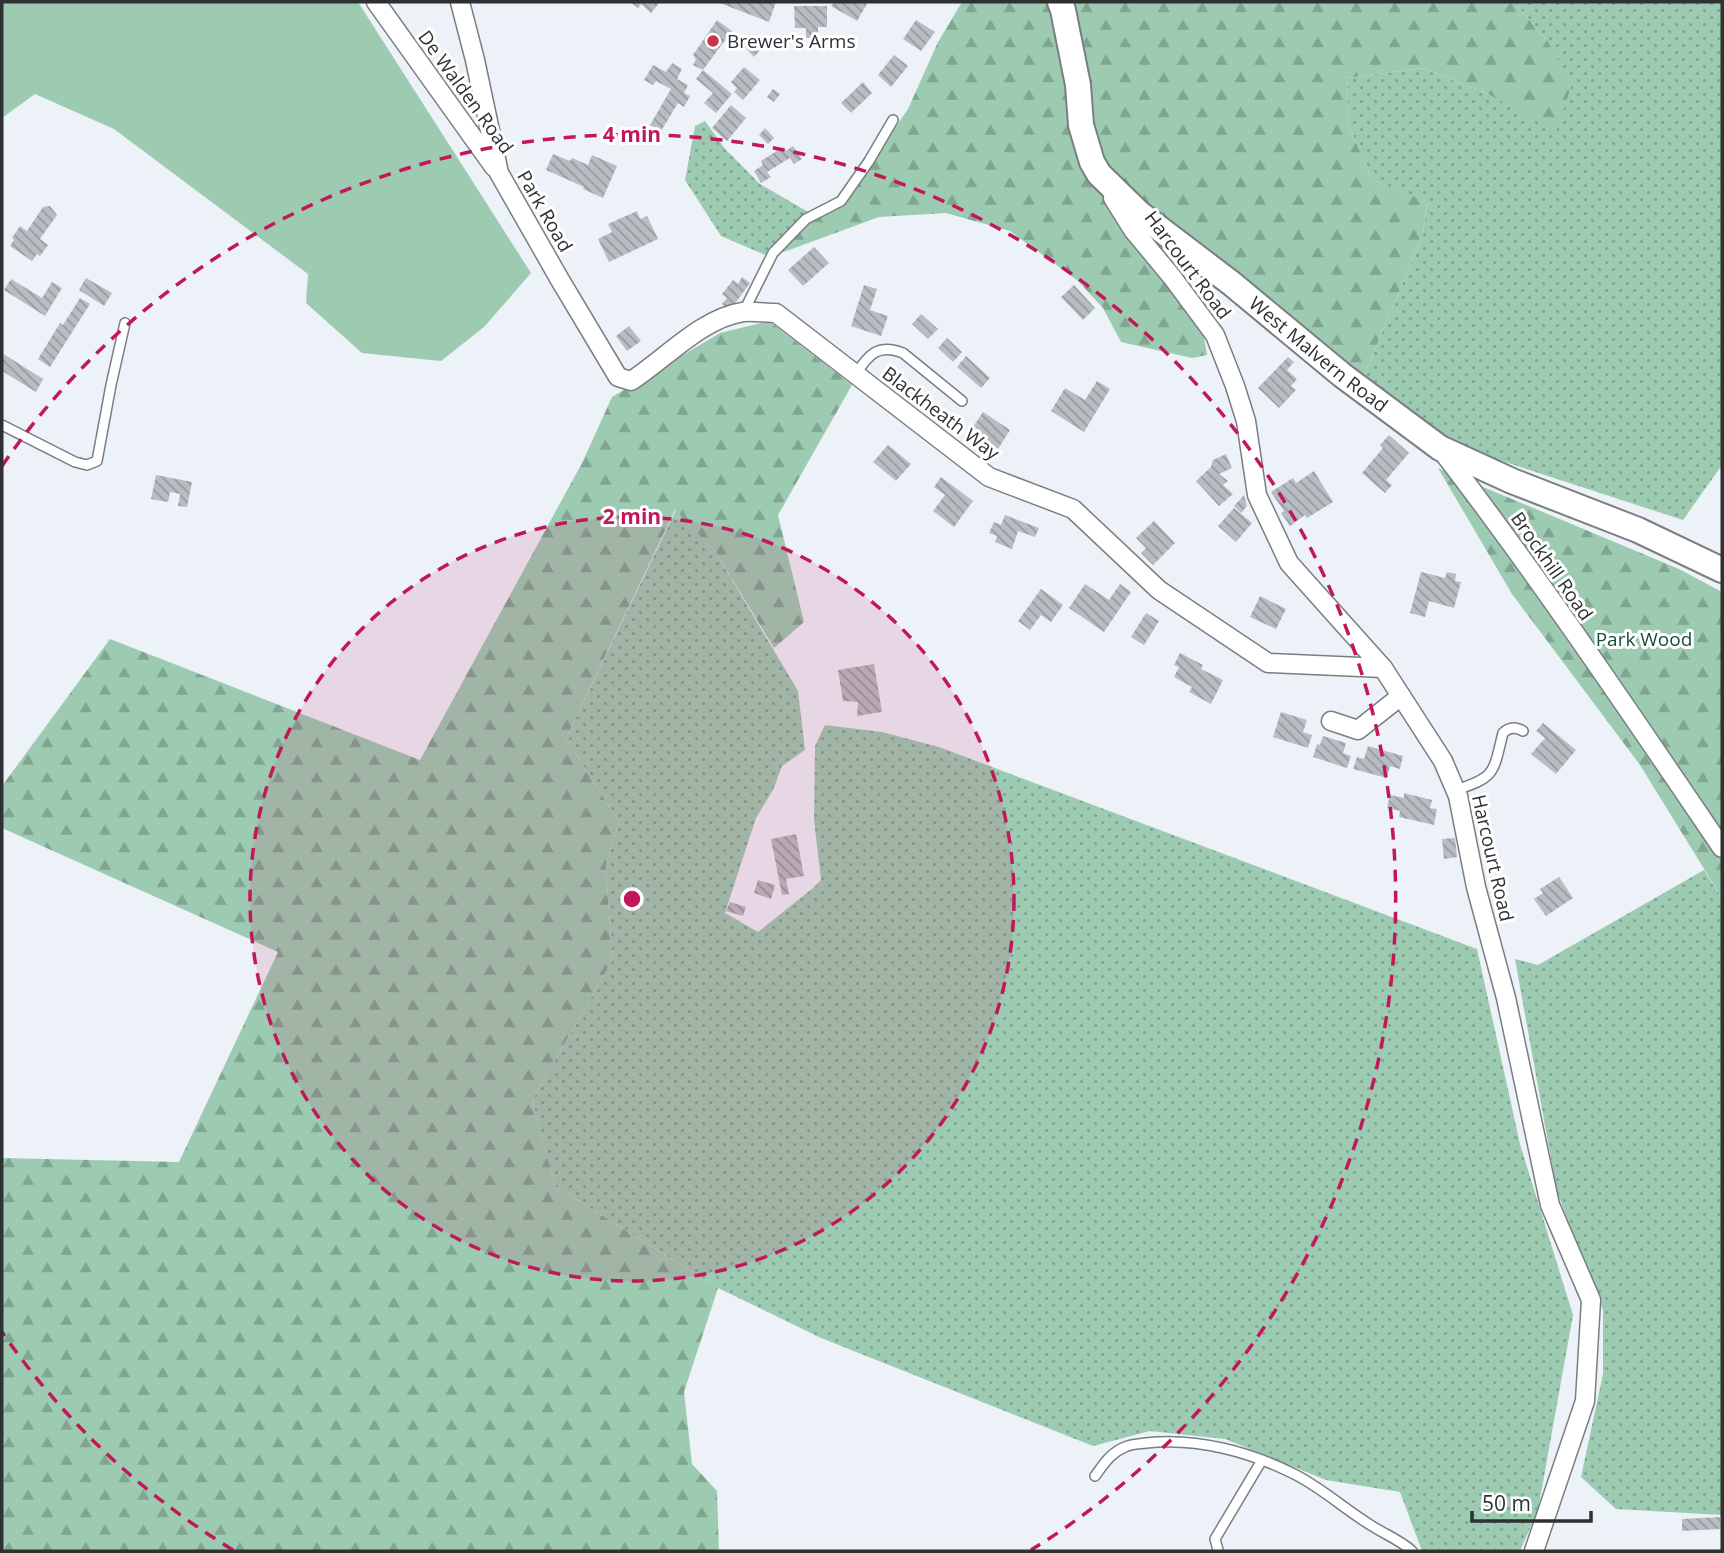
<svg xmlns="http://www.w3.org/2000/svg" width="1724" height="1553" font-family="'Open Sans',sans-serif">
<defs>
<pattern id="grass-dots" width="8" height="8" patternUnits="userSpaceOnUse" patternTransform="scale(1.75)"><rect width="8" height="8" fill="#9dcbb2"/><path d="M2 2h.1M6 6h.1" fill="none" stroke="#80a591" stroke-width="1.8" stroke-linecap="round"/></pattern>
<pattern id="forest-firs" width="22" height="20" patternUnits="userSpaceOnUse" patternTransform="scale(1.75)"><rect width="22" height="20" fill="#9dcbb2"/><path d="M5 1l3.5 6h-7zM16 11l3.5 6h-7z" fill="#80a591"/></pattern>
<pattern id="building-back-hatch" width="6" height="6" patternUnits="userSpaceOnUse" patternTransform="scale(1.75)"><rect width="6" height="6" fill="#b7bdc2"/><path d="M-1 5l2 2M0 0l6 6M5-1l2 2" fill="none" stroke="#959a9e"/></pattern>
</defs>
<rect width="100%" height="100%" fill="#ecf2f7"/>
<g fill="url(#grass-dots)">
<path d="M 1514,2 L 1722,2 L 1722,465 L 1683,520 L 1453,445 L 1363,378 L 1423,234 L 1427,203 L 1372,180 L 1349,126 L 1347,78 L 1422,68 L 1490,95 L 1546,39 Z"/>
<path d="M 705,121 L 725,149 L 760,184 L 810,213 L 770,257 L 721,236 L 685,180 L 695,126 Z"/>
<path d="M 676,510 L 715,551 L 798,691 L 805,750 L 782,766 L 773,790 L 756,818 L 725,913 L 758,932 L 812,889 L 821,880 L 814,820 L 815,746 L 825,725 L 882,732 L 939,747 L 1477,949 L 1520,1144 L 1573,1315 L 1538,1510 L 1520,1551 L 1422,1551 L 1400,1492 L 1326,1480 L 1225,1439 L 1150,1431 L 1093,1446 L 821,1338 L 718,1288 L 555,1186 L 532,1100 L 612,961 L 606,864 L 619,822 L 566,738 Z"/>
<path d="M 1704,870 L 1722,898 L 1722,1515 L 1616,1509 L 1581,1477 L 1603,1374 L 1603,1310 L 1557,1192 L 1515,959 L 1538,965 Z"/>
</g>
<g fill="url(#forest-firs)">
<path d="M 962,2 L 1051,2 L 1089,177 L 1132,241 L 1186,307 L 1204,337 L 1207,355 L 1192,358 L 1121,342 L 1103,308 L 1078,281 L 1010,231 L 946,213 L 879,217 L 770,257 L 810,213 L 844,202 L 908,109 L 938,42 Z"/>
<path d="M 1073,2 L 1514,2 L 1546,39 L 1572,84 L 1556,132 L 1490,95 L 1422,68 L 1347,78 L 1349,126 L 1372,180 L 1427,202 L 1423,234 L 1363,378 L 1121,185 L 1095,151 L 1089,75 Z"/>
<path d="M 769,321 L 852,385 L 778,515 L 804,622 L 774,648 L 715,551 L 675,510 L 566,738 L 619,822 L 606,864 L 612,961 L 532,1100 L 555,1186 L 718,1288 L 684,1392 L 692,1464 L 717,1491 L 719,1551 L 2,1551 L 2,1158 L 179,1162 L 278,952 L 2,828 L 2,786 L 110,639 L 420,760 L 582,463 L 612,397 L 720,333 Z"/>
<path d="M 1438,468 L 1679,569 L 1722,592 L 1722,898 L 1640,765 L 1512,594 Z"/>
</g>
<path fill="#9dcbb2" d="M 2,2 L 358,2 L 531,273 L 484,327 L 441,361 L 362,353 L 306,303 L 308,274 L 114,129 L 35,94 L 2,118 Z"/>
<g fill="url(#building-back-hatch)">
<path d="M 630,2 L 660,2 L 651,13 L 641,4 L 638,8 Z"/>
<path d="M 717,2 L 776,2 L 769,22 Z"/>
<path d="M 834,2 L 863,2 L 867,4 L 857,21 L 831,6 Z"/>
<path d="M 794,6 L 827,6 L 827,27 L 818,27 L 818,37 L 806,38 L 806,28 L 795,28 Z"/>
<path d="M 717,20 L 732,31 L 703,70 L 693,65 L 696,59 L 693,55 Z"/>
<path d="M 916,20 L 935,32 L 921,51 L 903,39 Z"/>
<path d="M 749,35 L 763,47 L 754,57 L 741,43 Z"/>
<path d="M 894,55 L 908,66 L 891,87 L 878,75 Z"/>
<path d="M 672,63 L 682,69 L 677,79 L 688,85 L 684,93 L 690,96 L 684,107 L 678,103 L 661,131 L 650,125 L 671,89 L 656,81 L 653,85 L 644,80 L 653,65 L 666,72 Z"/>
<path d="M 744,67 L 760,80 L 743,100 L 734,92 L 737,88 L 731,82 Z"/>
<path d="M 703,70 L 732,94 L 716,113 L 704,103 L 713,93 L 696,79 Z"/>
<path d="M 863,82 L 872,93 L 851,113 L 841,103 Z"/>
<path d="M 773,89 L 780,94 L 774,102 L 767,97 Z"/>
<path d="M 731,105 L 746,118 L 727,141 L 712,128 Z"/>
<path d="M 765,128 L 774,138 L 768,144 L 759,135 Z"/>
<path d="M 793,146 L 802,159 L 794,164 L 790,158 L 767,172 L 771,177 L 761,183 L 754,171 L 763,165 L 761,161 L 783,147 L 786,151 Z"/>
<path d="M 553,154 L 570,161 L 572,158 L 588,165 L 592,155 L 617,166 L 603,198 L 583,189 L 584,187 L 546,170 Z"/>
<path d="M 50,206 L 57,215 L 40,239 L 48,245 L 40,256 L 37,254 L 32,261 L 10,246 L 14,240 L 12,238 L 20,226 L 27,231 L 43,207 Z"/>
<path d="M 637,211 L 640,219 L 647,216 L 658,239 L 609,262 L 598,239 L 612,232 L 608,224 Z"/>
<path d="M 814,247 L 829,263 L 803,286 L 788,270 Z"/>
<path d="M 742,277 L 750,283 L 730,310 L 722,304 L 727,298 L 722,294 L 733,280 L 738,284 Z"/>
<path d="M 86,278 L 112,293 L 104,306 L 79,290 Z"/>
<path d="M 11,279 L 42,298 L 52,282 L 62,288 L 45,316 L 4,290 Z"/>
<path d="M 864,285 L 877,289 L 870,310 L 888,316 L 881,336 L 851,326 Z"/>
<path d="M 1074,285 L 1095,308 L 1083,320 L 1061,297 Z"/>
<path d="M 80,298 L 90,304 L 50,367 L 38,359 L 60,323 L 63,325 Z"/>
<path d="M 921,314 L 938,329 L 928,339 L 912,324 Z"/>
<path d="M 629,326 L 641,341 L 627,351 L 616,336 Z"/>
<path d="M 947,338 L 962,352 L 953,362 L 938,348 Z"/>
<path d="M 2,353 L 43,379 L 36,392 L 2,371 Z"/>
<path d="M 966,356 L 990,378 L 981,388 L 957,367 Z"/>
<path d="M 1288,357 L 1294,362 L 1287,370 L 1297,379 L 1291,386 L 1296,390 L 1279,408 L 1258,388 Z"/>
<path d="M 1097,381 L 1110,389 L 1084,432 L 1051,411 L 1065,388 L 1085,400 Z"/>
<path d="M 983,412 L 1010,430 L 998,449 L 971,430 Z"/>
<path d="M 1389,435 L 1409,453 L 1386,480 L 1392,485 L 1385,493 L 1362,473 L 1383,448 L 1380,445 Z"/>
<path d="M 888,445 L 911,464 L 896,481 L 873,462 Z"/>
<path d="M 1226,454 L 1232,468 L 1219,474 L 1228,481 L 1223,485 L 1233,494 L 1219,506 L 1196,481 L 1211,467 L 1213,460 Z"/>
<path d="M 1314,471 L 1333,502 L 1307,518 L 1305,515 L 1290,526 L 1281,513 L 1284,511 L 1271,492 L 1293,478 L 1296,483 Z"/>
<path d="M 156,475 L 192,482 L 187,507 L 178,506 L 180,494 L 170,492 L 168,502 L 151,499 Z"/>
<path d="M 941,477 L 973,501 L 954,527 L 933,511 L 945,495 L 934,487 Z"/>
<path d="M 1244,495 L 1247,506 L 1241,513 L 1234,506 Z"/>
<path d="M 1234,508 L 1252,523 L 1236,542 L 1218,526 Z"/>
<path d="M 1005,515 L 1039,528 L 1035,537 L 1018,531 L 1012,549 L 995,542 L 997,536 L 989,533 L 994,522 L 1001,525 Z"/>
<path d="M 1154,521 L 1175,543 L 1153,565 L 1141,553 L 1146,548 L 1136,538 Z"/>
<path d="M 1421,572 L 1445,578 L 1447,572 L 1456,574 L 1455,581 L 1461,582 L 1454,608 L 1429,601 L 1425,617 L 1410,613 Z"/>
<path d="M 1085,584 L 1109,600 L 1120,584 L 1131,592 L 1104,632 L 1069,608 Z"/>
<path d="M 1041,589 L 1063,605 L 1051,622 L 1041,615 L 1030,630 L 1018,621 Z"/>
<path d="M 1260,596 L 1286,609 L 1276,629 L 1250,617 Z"/>
<path d="M 1146,613 L 1159,621 L 1144,645 L 1131,637 Z"/>
<path d="M 1180,653 L 1203,665 L 1201,669 L 1223,680 L 1211,704 L 1189,692 L 1192,687 L 1174,677 L 1179,667 L 1174,665 Z"/>
<path d="M 874,664 L 882,712 L 857,716 L 858,702 L 843,701 L 838,670 Z"/>
<path d="M 1281,712 L 1307,720 L 1303,732 L 1312,735 L 1308,748 L 1273,737 Z"/>
<path d="M 1543,723 L 1576,750 L 1556,774 L 1531,754 L 1545,738 L 1536,731 Z"/>
<path d="M 1323,736 L 1346,743 L 1343,753 L 1351,756 L 1347,768 L 1313,757 L 1317,744 L 1320,745 Z"/>
<path d="M 1368,746 L 1403,756 L 1400,769 L 1390,766 L 1387,778 L 1353,769 L 1357,757 L 1364,759 Z"/>
<path d="M 1404,793 L 1432,800 L 1430,808 L 1437,809 L 1434,825 L 1399,817 L 1400,811 L 1387,808 L 1390,795 L 1404,798 Z"/>
<path d="M 796,834 L 804,876 L 786,879 L 789,894 L 782,895 L 771,839 Z"/>
<path d="M 1455,838 L 1457,857 L 1444,859 L 1442,839 Z"/>
<path d="M 1559,877 L 1573,898 L 1546,916 L 1534,899 L 1543,893 L 1540,889 Z"/>
<path d="M 758,880 L 775,885 L 771,899 L 754,893 Z"/>
<path d="M 730,902 L 746,907 L 743,916 L 726,911 Z"/>
<path d="M 1720,1517 L 1721,1529 L 1682,1531 L 1682,1519 Z"/>
</g>
<g fill="none" stroke-linecap="round" stroke-linejoin="round">
<g stroke="#797e82" stroke-width="12">
<g id="service">
<path d="M 744,311 L 773,253 L 806,219 L 841,201 L 869,161 L 893,120"/>
<path d="M 856,374 C 868,355 878,343 903,353 L 962,401"/>
<path d="M 2,425 L 75,462 L 87,465 L 97,461 L 111,385 L 125,323"/>
<path d="M 1456,790 C 1496,777 1493,773 1503,733 C 1509,727 1516,727 1523,731"/>
<path d="M 1095,1476 C 1104,1464 1110,1453 1125,1447 C 1131,1444 1139,1444 1146,1443 C 1196,1437 1251,1452 1296,1475 C 1323,1489 1346,1510 1372,1526 C 1386,1535 1400,1540 1412,1551"/>
<path d="M 1218,1550 L 1215,1539 L 1262,1460"/>
</g>
</g>
<g stroke="#797e82" stroke-width="21">
<g id="minor">
<path d="M 376,2 L 494,167"/>
<path d="M 460,2 L 475,60 L 499,173 L 560,280 L 618,377 L 631,381 C 665,359 702,318 743,312 C 754,311 766,313 776,313 L 989,477 L 1073,509 L 1159,590 L 1268,663 L 1383,668"/>
<path d="M 1113,198 L 1133,230 L 1172,277 L 1215,335 L 1235,386 L 1246,421 L 1257,495 L 1289,563 L 1383,668 L 1443,761 L 1458,796 L 1476,887 L 1506,998 L 1550,1205 L 1591,1300 L 1585,1401 L 1534,1551"/>
<path d="M 1442,451 C 1541,580 1631,714 1722,848"/>
<path d="M 1331,721 L 1358,730 L 1401,696"/>
</g>
</g>
<g stroke="#797e82" stroke-width="28">
<g id="secondary">
<path id="s1" d="M 1060,2 L 1063,10 L 1078,85 L 1081,125 L 1092,162 L 1099,174 L 1139,213 L 1231,283 L 1342,375 L 1440,448 L 1512,481 L 1638,530 L 1722,570"/>
</g>
</g>
<use href="#service" stroke="#fff" stroke-width="9"/>
<use href="#minor" stroke="#fff" stroke-width="18"/>
<use href="#secondary" stroke="#fff" stroke-width="24"/>
</g>
<circle cx="632" cy="899" r="382" fill="#c2185b" fill-opacity=".12"/>
<g fill="none" stroke="#c2185b" stroke-width="3.5" stroke-dasharray="12 9">
<circle cx="632" cy="899" r="382"/>
<path d="M233 1550A764 764 0 0 1 2 1332M2 466A764 764 0 1 1 1031 1550"/>
</g>
<circle fill="#c73643" stroke="#fff" stroke-width="2.5" cx="713" cy="41" r="7"/>
<g text-anchor="middle" stroke-width="6" stroke-linejoin="round" paint-order="stroke">
<g font-size="19" fill="#2e3032" stroke="#fff" text-anchor="start">
<text x="727" y="48">Brewer's Arms</text>
</g>
<g font-size="19" fill="#2e3032" stroke="#fff">
<text transform="translate(466 92) rotate(54)" y="7">De Walden Road</text>
<text transform="translate(545 211) rotate(60)" y="7">Park Road</text>
<text transform="translate(1188 265) rotate(53)" y="7">Harcourt Road</text>
<text dy="7" stroke="none"><textPath href="#s1" startOffset="462">West Malvern Road</textPath></text>
<text transform="translate(941 413) rotate(37)" y="7">Blackheath Way</text>
<text transform="translate(1552 566) rotate(55)" y="7">Brockhill Road</text>
<text transform="translate(1493 858) rotate(77)" y="7">Harcourt Road</text>
</g>
<g font-size="19" fill="#164f36" stroke="#fff">
<text x="1644" y="646">Park Wood</text>
</g>
</g>
<circle cx="632" cy="899" r="10" fill="#c2185b" stroke="#fff" stroke-width="3.5"/>
<g font-size="21" text-anchor="middle" font-weight="bold" fill="#c2185b" stroke="#fff" stroke-width="6" stroke-linejoin="round" paint-order="stroke">
<text x="632" y="142">4 min</text>
<text x="632" y="524">2 min</text>
</g>
<rect width="1724" height="1553" fill="none" stroke="#2e3032" stroke-width="7"/>
<path d="M1472 1511v10h119v-10" fill="none" stroke="#2e3032" stroke-width="3.5"/>
<text x="1482" y="1511" font-size="21" fill="#2e3032" stroke="#ffffff" stroke-width="5" paint-order="stroke">50 m</text>
</svg>
